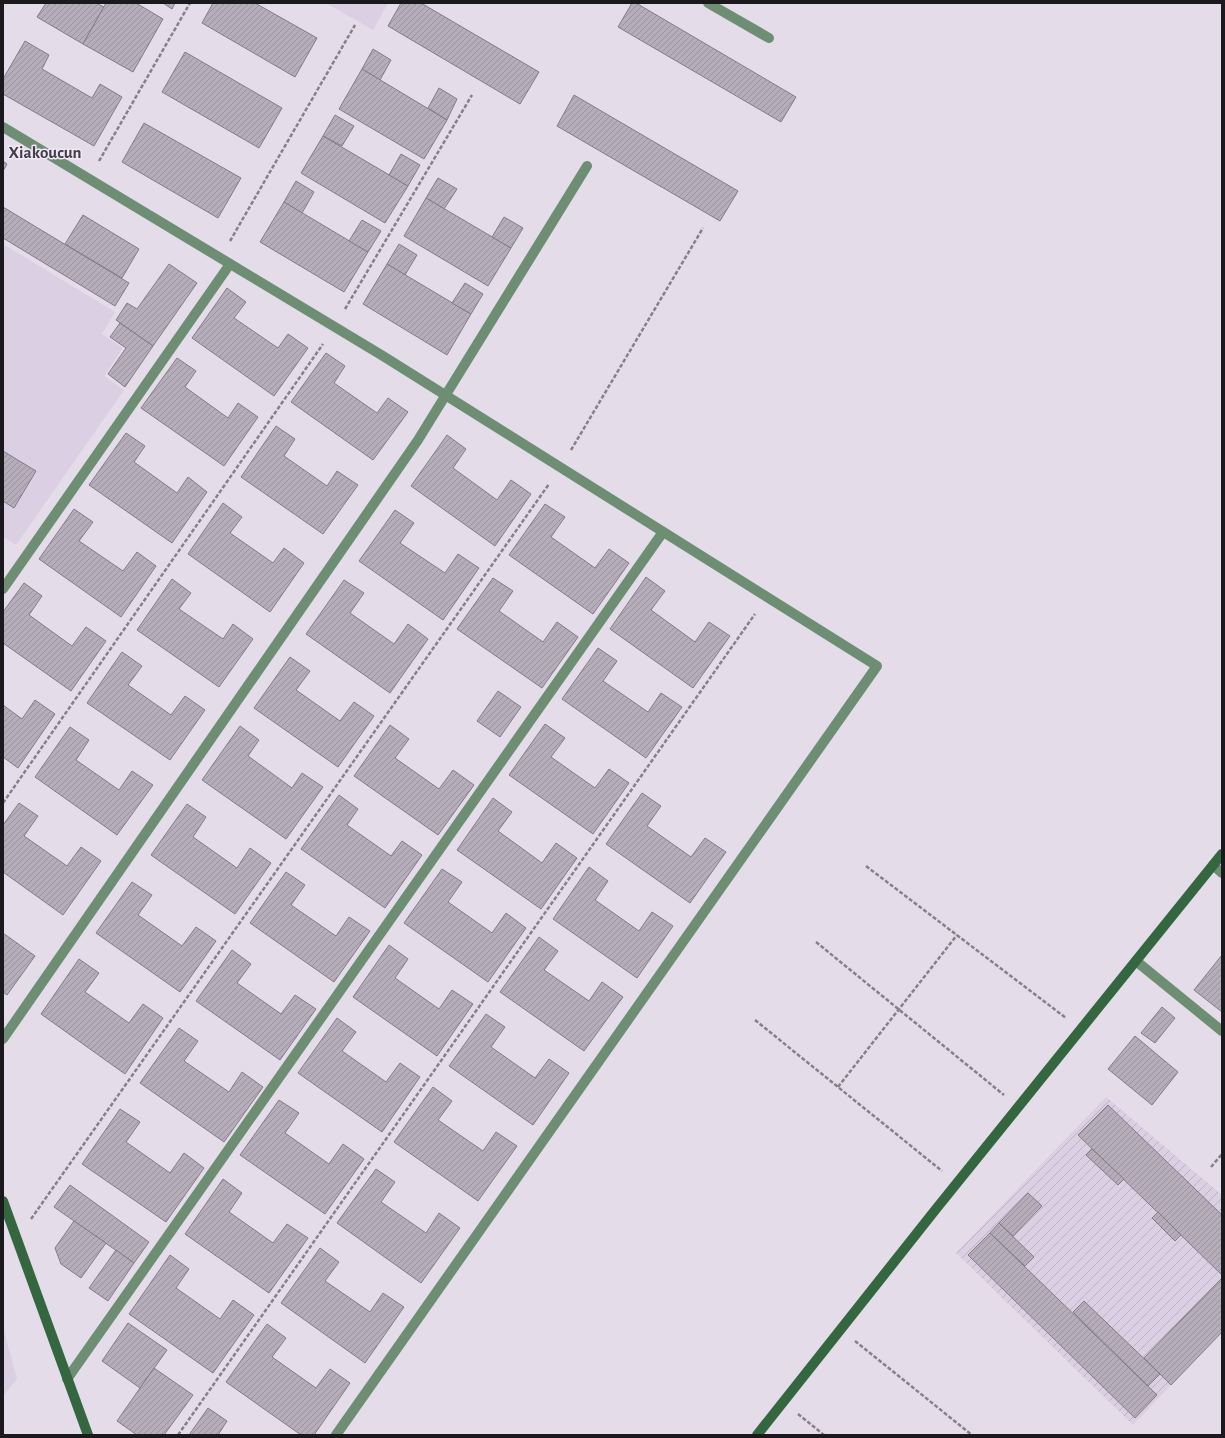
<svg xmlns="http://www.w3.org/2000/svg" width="1225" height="1438" font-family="'Alegreya Sans',sans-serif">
<defs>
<pattern id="industrial-furrows" width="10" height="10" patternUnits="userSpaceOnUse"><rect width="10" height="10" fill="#dacfe3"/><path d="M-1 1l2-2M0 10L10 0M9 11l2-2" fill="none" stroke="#bab1c2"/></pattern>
<pattern id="building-hatch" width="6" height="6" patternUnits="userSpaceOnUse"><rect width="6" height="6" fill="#b5adba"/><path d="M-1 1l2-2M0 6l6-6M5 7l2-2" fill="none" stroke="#9b949f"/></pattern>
</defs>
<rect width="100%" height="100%" fill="#e4dce9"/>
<g fill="#dacfe3">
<path d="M 326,3 L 388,3 L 373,30 Z"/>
<path d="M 3,244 L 115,312 L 102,334 L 123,348 L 104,376 L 124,390 L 16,545 L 3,537 Z"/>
<path d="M 3,1327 L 17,1379 L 3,1396 Z"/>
</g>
<path fill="url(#industrial-furrows)" d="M 1106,1097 L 1222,1195 L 1222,1332 L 1133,1425 L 956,1253 Z"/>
<g fill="url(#building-hatch)" stroke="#837b88">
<path d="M 46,3 L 96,3 L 104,7 L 83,44 L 37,17 Z"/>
<path d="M 106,3 L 136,3 L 163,19 L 133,72 L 83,44 Z"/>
<path d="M 163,3 L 175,3 L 172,9 Z"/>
<path d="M 213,3 L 255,3 L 317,38 L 295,77 L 202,23 Z"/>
<path d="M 401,3 L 421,3 L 539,72 L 520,104 L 388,26 Z"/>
<path d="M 632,3 L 636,3 L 796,97 L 781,122 L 618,27 Z"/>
<path d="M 25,41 L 49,55 L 42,69 L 92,98 L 100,84 L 122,97 L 94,146 L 3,94 L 3,79 Z"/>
<path d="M 373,49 L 391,60 L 380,80 L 362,69 Z"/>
<path d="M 185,52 L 282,108 L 259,148 L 162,92 Z"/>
<path d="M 362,69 L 447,120 L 424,159 L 339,109 Z"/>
<path d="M 439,88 L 457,99 L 447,120 L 428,108 Z"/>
<path d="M 574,95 L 738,191 L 720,221 L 557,126 Z"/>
<path d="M 335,115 L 354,126 L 342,146 L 323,136 Z"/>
<path d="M 144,123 L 241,178 L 218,218 L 122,162 Z"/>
<path d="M 323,136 L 408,186 L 385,223 L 301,173 Z"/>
<path d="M 401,154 L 420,165 L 408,186 L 389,175 Z"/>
<path d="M 3,161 L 7,164 L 3,171 Z"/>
<path d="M 438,178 L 457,189 L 444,209 L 426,198 Z"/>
<path d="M 296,181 L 314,192 L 302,213 L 284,202 Z"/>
<path d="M 426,198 L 511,248 L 488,286 L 404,236 Z"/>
<path d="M 284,202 L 368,252 L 344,292 L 260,242 Z"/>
<path d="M 3,207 L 129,283 L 115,306 L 3,238 Z"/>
<path d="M 83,215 L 139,249 L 122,278 L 65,244 Z"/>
<path d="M 504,217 L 523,228 L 511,248 L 492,237 Z"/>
<path d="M 362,220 L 381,231 L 368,252 L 349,241 Z"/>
<path d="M 399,244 L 417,255 L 405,275 L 387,264 Z"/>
<path d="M 169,264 L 197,283 L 153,346 L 116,320 L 127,303 L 137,309 Z"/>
<path d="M 387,264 L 471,314 L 447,355 L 363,304 Z"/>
<path d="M 465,283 L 483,294 L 471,314 L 452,303 Z"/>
<path d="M 227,288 L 246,302 L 234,318 L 278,348 L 288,334 L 308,348 L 274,396 L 192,338 Z"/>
<path d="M 120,323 L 153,346 L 125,387 L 108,374 L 126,348 L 110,337 Z"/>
<path d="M 326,353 L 345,366 L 334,383 L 377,413 L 388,398 L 408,412 L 373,460 L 291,402 Z"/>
<path d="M 177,358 L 196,371 L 185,387 L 228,418 L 238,403 L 258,417 L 224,466 L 141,408 Z"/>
<path d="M 276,426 L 295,439 L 284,456 L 327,486 L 337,471 L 358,485 L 323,534 L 241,477 Z"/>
<path d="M 126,433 L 145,446 L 134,462 L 177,493 L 188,477 L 207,492 L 172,543 L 89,485 Z"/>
<path d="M 447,435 L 466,449 L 453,468 L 497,500 L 511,480 L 531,494 L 495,546 L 411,486 Z"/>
<path d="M 3,451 L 36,471 L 14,508 L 3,501 Z"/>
<path d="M 223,503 L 242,517 L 230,533 L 273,563 L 284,548 L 304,563 L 270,612 L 188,554 Z"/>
<path d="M 545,504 L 565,517 L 551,537 L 595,568 L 609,549 L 629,563 L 593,614 L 509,555 Z"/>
<path d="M 74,509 L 93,522 L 79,541 L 123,571 L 137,552 L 156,566 L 121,617 L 39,559 Z"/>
<path d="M 395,510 L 414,523 L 400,543 L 445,573 L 458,554 L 479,568 L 443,620 L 359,561 Z"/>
<path d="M 646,577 L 665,591 L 651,610 L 695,642 L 709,622 L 730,636 L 693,688 L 610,629 Z"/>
<path d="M 493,578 L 513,591 L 499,611 L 543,642 L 557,622 L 578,637 L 542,688 L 457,629 Z"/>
<path d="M 172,579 L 191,593 L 179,609 L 223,639 L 233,624 L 253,639 L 219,687 L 137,630 Z"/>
<path d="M 344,580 L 364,593 L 350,613 L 394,644 L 408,624 L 428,639 L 390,693 L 306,634 Z"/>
<path d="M 24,583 L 42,596 L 29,615 L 72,646 L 86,627 L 106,641 L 71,691 L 3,643 L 3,612 Z"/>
<path d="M 598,648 L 617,661 L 603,681 L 648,712 L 661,693 L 682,707 L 646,758 L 562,699 Z"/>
<path d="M 122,652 L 142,666 L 128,685 L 171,715 L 185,696 L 205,710 L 170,760 L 87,703 Z"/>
<path d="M 290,657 L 310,671 L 296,690 L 340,721 L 354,702 L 374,716 L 338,767 L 254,708 Z"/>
<path d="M 498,691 L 521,707 L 500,737 L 477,721 Z"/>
<path d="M 35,700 L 55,714 L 18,768 L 3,757 L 3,705 L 22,719 Z"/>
<path d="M 545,724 L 565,738 L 551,757 L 595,788 L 609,769 L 629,783 L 593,834 L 509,775 Z"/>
<path d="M 390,725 L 409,739 L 395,758 L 439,789 L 453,770 L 474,785 L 438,835 L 354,776 Z"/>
<path d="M 240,726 L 259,740 L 248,756 L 292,788 L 302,773 L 323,787 L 286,839 L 202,780 Z"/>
<path d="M 70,727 L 89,740 L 76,760 L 119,790 L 132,771 L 153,785 L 117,835 L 35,777 Z"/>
<path d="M 642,793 L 661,806 L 647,826 L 691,857 L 705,838 L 726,852 L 690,903 L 606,844 Z"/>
<path d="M 339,795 L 358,809 L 347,825 L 391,856 L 402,841 L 422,855 L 385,908 L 301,849 Z"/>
<path d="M 493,798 L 512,812 L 498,831 L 542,863 L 556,843 L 577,858 L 541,909 L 457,850 Z"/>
<path d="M 19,803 L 38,816 L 24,836 L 67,866 L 81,847 L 101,861 L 63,915 L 3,872 L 3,825 Z"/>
<path d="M 187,804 L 206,817 L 193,837 L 237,868 L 250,848 L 271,863 L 235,914 L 151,855 Z"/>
<path d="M 589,867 L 608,881 L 595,900 L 639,931 L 652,912 L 673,926 L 637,978 L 553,919 Z"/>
<path d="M 442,869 L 462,882 L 448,902 L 492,933 L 506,913 L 526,928 L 488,982 L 404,923 Z"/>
<path d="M 286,872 L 305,885 L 291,905 L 336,936 L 349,917 L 370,931 L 334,982 L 250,923 Z"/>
<path d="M 132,882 L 152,895 L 138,915 L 182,946 L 196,927 L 216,941 L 180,992 L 96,933 Z"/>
<path d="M 3,933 L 35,956 L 7,995 L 3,992 Z"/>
<path d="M 539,937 L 558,951 L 544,970 L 589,1001 L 602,982 L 623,997 L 584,1051 L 500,992 Z"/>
<path d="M 389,945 L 408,959 L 395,978 L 439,1009 L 452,990 L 473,1004 L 437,1056 L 353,997 Z"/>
<path d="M 232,950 L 251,964 L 237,983 L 281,1014 L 295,995 L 316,1009 L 280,1060 L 196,1001 Z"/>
<path d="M 1222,955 L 1222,1012 L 1194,990 Z"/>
<path d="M 79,959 L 99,973 L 85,992 L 129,1023 L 143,1004 L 163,1018 L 125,1074 L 41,1014 Z"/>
<path d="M 1162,1007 L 1175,1018 L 1155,1043 L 1141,1033 Z"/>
<path d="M 486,1014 L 505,1027 L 491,1047 L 535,1078 L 549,1059 L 569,1073 L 533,1125 L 449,1066 Z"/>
<path d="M 337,1018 L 356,1032 L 342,1051 L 386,1082 L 400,1063 L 420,1077 L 382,1132 L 298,1073 Z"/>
<path d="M 179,1028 L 198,1041 L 184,1061 L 229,1092 L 242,1072 L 263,1087 L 224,1142 L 140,1083 Z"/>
<path d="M 1135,1036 L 1178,1072 L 1152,1105 L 1108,1069 Z"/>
<path d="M 433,1087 L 452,1101 L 438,1120 L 483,1151 L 496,1132 L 517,1146 L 478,1201 L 394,1142 Z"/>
<path d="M 279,1100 L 299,1113 L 285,1133 L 329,1164 L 343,1144 L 364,1159 L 325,1214 L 240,1155 Z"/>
<path d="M 1108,1105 L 1222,1215 L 1222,1275 L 1078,1135 Z"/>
<path d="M 120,1109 L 140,1122 L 126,1142 L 170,1173 L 184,1153 L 204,1168 L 166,1222 L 82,1164 Z"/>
<path d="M 1092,1149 L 1124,1179 L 1118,1185 L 1086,1155 Z"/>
<path d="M 376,1169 L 395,1182 L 381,1202 L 426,1233 L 439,1213 L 460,1228 L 421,1283 L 337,1223 Z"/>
<path d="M 223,1179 L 242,1193 L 229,1212 L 273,1243 L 287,1224 L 308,1238 L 269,1293 L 185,1234 Z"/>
<path d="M 70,1185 L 149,1242 L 134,1263 L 54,1207 Z"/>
<path d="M 1028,1193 L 1042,1206 L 1013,1236 L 999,1223 Z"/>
<path d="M 1158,1212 L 1181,1235 L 1175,1241 L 1152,1218 Z"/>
<path d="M 74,1221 L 106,1243 L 81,1278 L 61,1264 L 55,1248 Z"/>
<path d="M 999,1223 L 1034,1257 L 1025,1266 L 990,1233 Z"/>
<path d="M 990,1233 L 1157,1395 L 1135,1418 L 968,1255 Z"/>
<path d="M 320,1248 L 339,1262 L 325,1281 L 370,1312 L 383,1293 L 404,1307 L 365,1363 L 281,1303 Z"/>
<path d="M 116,1250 L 134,1263 L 108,1301 L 89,1288 Z"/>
<path d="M 170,1255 L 189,1269 L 176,1288 L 220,1319 L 233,1300 L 254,1315 L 213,1373 L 129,1314 Z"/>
<path d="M 1222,1278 L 1222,1332 L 1171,1385 L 1144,1358 Z"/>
<path d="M 1084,1301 L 1160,1374 L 1148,1386 L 1073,1312 Z"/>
<path d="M 128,1323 L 167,1350 L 140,1388 L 102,1361 Z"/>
<path d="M 267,1324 L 286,1338 L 272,1357 L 316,1388 L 330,1369 L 350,1383 L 314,1435 L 301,1435 L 226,1382 Z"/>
<path d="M 154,1368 L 193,1395 L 164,1435 L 137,1435 L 117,1421 Z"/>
<path d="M 208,1408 L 227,1421 L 218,1435 L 189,1435 Z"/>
</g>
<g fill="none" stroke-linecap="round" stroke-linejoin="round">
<g stroke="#858089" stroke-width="2.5" stroke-dasharray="4 2" stroke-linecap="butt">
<path d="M 99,161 L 190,3"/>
<path d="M 230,241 L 355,25"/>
<path d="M 345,309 L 472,95"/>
<path d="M 571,450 L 703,228"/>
<path d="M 3,803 L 323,344"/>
<path d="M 866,866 L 1066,1018"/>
<path d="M 816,942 L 1004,1095"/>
<path d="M 755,1020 L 942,1171"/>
<path d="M 838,1087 L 957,935"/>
<path d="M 1211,1167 L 1222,1154"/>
<path d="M 31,1219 L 549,484"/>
<path d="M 855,1341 L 972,1435"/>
<path d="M 798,1414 L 824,1435"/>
<path d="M 178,1435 L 755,614"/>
</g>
<g stroke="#6d8e73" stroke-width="10">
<path d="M 708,3 L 769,38"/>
<path d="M 3,589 L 230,264"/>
<path d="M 1213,865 L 1222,873"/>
<path d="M 1136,961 L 1222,1031"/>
<path d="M 67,1379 L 663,532"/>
</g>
<g stroke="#6d8e73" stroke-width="10">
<path d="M 3,127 L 383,356 L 877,666 L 336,1435"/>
<path d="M 3,1039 L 418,440 L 587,166"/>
</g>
<g stroke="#346740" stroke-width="10">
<path d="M 3,1201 L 88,1435"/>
<path d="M 757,1435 L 936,1209 L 1222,854"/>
</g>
</g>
<g text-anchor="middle" stroke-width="3" stroke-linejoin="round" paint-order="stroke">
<g font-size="17" font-weight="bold" fill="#453e49" stroke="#f1e9f6">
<text x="45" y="158">Xiakoucun</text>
</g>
</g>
<rect width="1225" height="1438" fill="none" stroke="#1c191e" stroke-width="8"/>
</svg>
